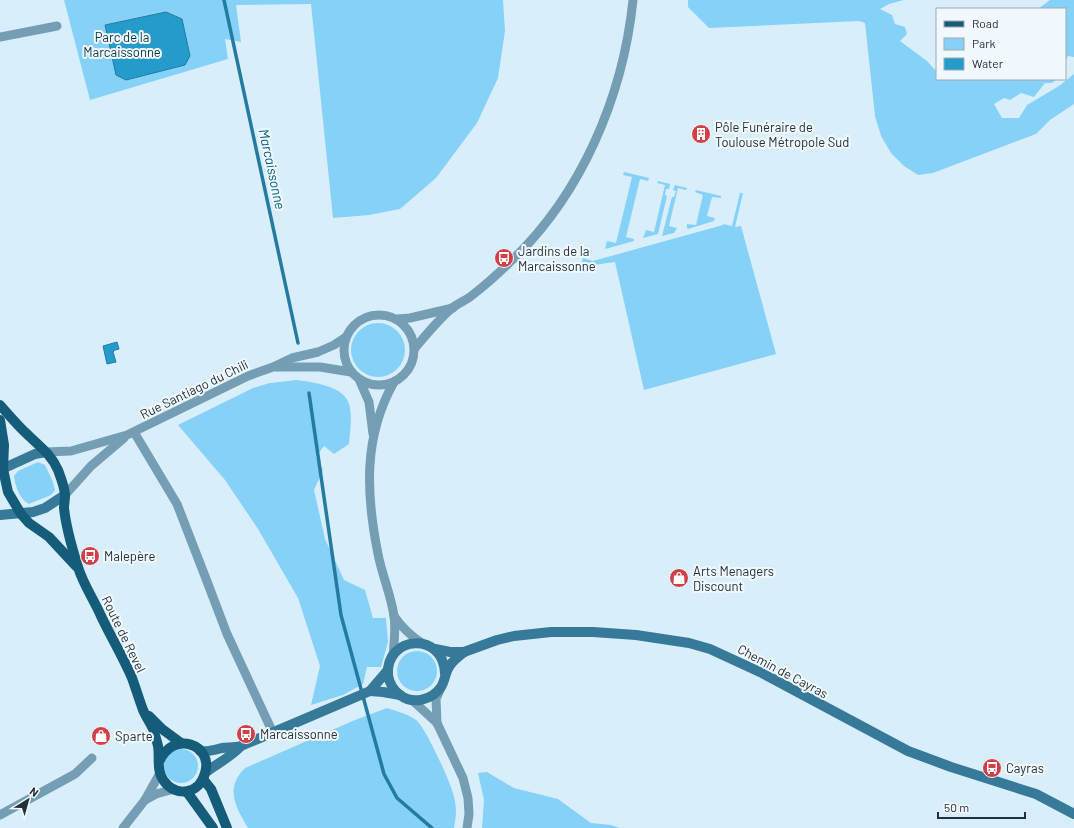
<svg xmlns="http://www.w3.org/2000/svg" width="1074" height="828" font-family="Barlow,sans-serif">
<rect width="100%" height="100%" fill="#d8effb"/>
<g fill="#86d1f7">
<path d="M 64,0 L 503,0 L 505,31 L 498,78 L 477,123 L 436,178 L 400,209 L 369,215 L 333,218 L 311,4 L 236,5 L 241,42 L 225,39 L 228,59 L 90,100 Z"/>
<path d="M 688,0 L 904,0 L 889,4 L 880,9 L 892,15 L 895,24 L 905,27 L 907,34 L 900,41 L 927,61 L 937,72 L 937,79 L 1057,79 L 1052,83 L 1045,83 L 1034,97 L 1021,93 L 1010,100 L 1004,98 L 994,104 L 1002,118 L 1019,118 L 1027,105 L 1059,86 L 1074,74 L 1074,104 L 1050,120 L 1036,134 L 933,173 L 918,175 L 904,166 L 891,153 L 881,136 L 875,116 L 865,23 L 859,21 L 709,28 L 688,7 Z"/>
<path d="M 1050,0 L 1074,0 L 1074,57 L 1068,56 L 1065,61 L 1065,9 L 1038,9 Z"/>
<path d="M 624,172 L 649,178 L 648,181 L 640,179 L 626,237 L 634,239 L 634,241 L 605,249 L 607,241 L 616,243 L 632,177 L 623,175 Z"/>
<path d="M 658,181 L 670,184 L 669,189 L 666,189 L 665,195 L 667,196 L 658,234 L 643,238 L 646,230 L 654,232 L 665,185 L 657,183 Z"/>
<path d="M 675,185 L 687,188 L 686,190 L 678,188 L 669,226 L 677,228 L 674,233 L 662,236 L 672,197 L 674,197 L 676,191 L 673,190 Z"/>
<path d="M 696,190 L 721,196 L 721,198 L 712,197 L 707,216 L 715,218 L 714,221 L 688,229 L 687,228 L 687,224 L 696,225 L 703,195 L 695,192 Z"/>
<path d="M 740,193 L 743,193 L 735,227 L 741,226 L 776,354 L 644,390 L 615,262 L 580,267 L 583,258 L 593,261 L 723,225 L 723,224 L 732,226 Z"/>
<circle cx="378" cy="350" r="27"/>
<path d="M 297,380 C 311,382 337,385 346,398 C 354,409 350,431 349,444 L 334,454 L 324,446 L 316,457 L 323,470 L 314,490 L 325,539 L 344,580 L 365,590 L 373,618 L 386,618 L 388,642 L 381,667 L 367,667 L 363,684 L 343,695 L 311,705 L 320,666 L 298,598 L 258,529 L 225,480 L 178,425 L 253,388 L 270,383 Z"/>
<path d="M 38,462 L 45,465 L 53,482 L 55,490 L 51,495 L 29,504 C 20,500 15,486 14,476 L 18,471 Z"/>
<circle cx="417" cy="671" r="20"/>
<path d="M 387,708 C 396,711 408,714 416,720 C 425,726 452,785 454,797 C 457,808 456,818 454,828 L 248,828 C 236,807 224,789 245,768 L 355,720 Z"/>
<circle cx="181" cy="766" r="17"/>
<path d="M 487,772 L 514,788 L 558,799 L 591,823 L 611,825 L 620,828 L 482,828 L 484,800 L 478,773 Z"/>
</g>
<g fill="#259bcc" stroke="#247ba0">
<path d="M 166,12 L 182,19 L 190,56 L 185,65 L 126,80 L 116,75 L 105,25 Z"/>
<path d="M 117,342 L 119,349 L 115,350 L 113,352 L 116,362 L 107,364 L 103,346 Z"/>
</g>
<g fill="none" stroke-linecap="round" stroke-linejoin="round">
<g stroke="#247ba0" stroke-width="3.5">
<path d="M 224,0 L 298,343"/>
<path d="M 309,393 L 341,615 L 384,774 L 397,798 L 432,828"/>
</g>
<g stroke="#759eb4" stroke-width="9">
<path d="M 0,37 L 57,26"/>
<circle cx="379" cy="350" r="35"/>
<path d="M 397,319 L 410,318 L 453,308"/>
<path d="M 415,348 C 426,335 438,320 452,308 C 457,304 464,301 470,297 C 483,287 497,275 509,263 C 581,196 623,97 633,0"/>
<path d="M 276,367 L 320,367 L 351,372"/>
<path d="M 359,379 L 369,402 L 373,434"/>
<path d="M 134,432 L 177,504 L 208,584 L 227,634 L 273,733"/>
<path d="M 46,452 L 71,451 L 127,435 L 248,376 L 273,367 L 292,358 L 318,352 L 334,345 L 346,337"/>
<path d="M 65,495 L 91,466 L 124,438"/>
<path d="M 394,616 C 402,628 411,636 423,644"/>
<path d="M 393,656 C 394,643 396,629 394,616 C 391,595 382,575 378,554 C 366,494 363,437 394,382"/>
<path d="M 412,700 L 437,723 L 463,778 L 468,798 L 469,814 L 467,828"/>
<path d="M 437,723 L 436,699 L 441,688"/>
<path d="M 145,800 L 156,794 L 174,789"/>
<path d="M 0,815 L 75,774 L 92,758"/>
<path d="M 123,828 L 145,800 L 160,773"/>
</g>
<g stroke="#367998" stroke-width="10">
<path d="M 0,470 L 35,454 L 46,452"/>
<path d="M 0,515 L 33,512 L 45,508 L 65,495"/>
<path d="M 435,649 L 450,652 L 464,652 L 497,640 L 514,636 L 551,632 L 593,632 L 636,635 L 689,643 L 710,649 L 762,673 L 908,751 L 951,767 L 1036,794 L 1074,814"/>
<path d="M 445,674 C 444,631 385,635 388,675 C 389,683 394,691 400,695 C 413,705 432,700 441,687 C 445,681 445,673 449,667 C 452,661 459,656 464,652"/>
<path d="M 370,691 L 383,692 L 400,695"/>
<path d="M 200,751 C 208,752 214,750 222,748 C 227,747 235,748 241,746 L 370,691 L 388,670"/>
<path d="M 206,772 C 218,763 231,757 241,746"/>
</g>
<g stroke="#145c7a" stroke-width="10">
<path d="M 0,405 C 9,415 17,425 27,434 C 39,446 51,454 58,470 C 61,478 65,488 65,496 C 65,500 64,504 64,508 C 66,528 72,548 78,567 C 83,584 94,600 101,616 C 111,637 123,657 132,678 C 136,689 139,699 143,710 C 146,717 151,724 154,731 C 155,736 157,741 158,746 C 160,757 156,771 164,781 C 176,798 200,794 205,773 C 214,745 173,729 159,762"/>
<path d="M 0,420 L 4,445 L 3,469 L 8,492 L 21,514 L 29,523 L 49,537 L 76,566"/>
<path d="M 149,716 L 162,729 L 181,743"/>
<path d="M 203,779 L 211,789 L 227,828"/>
<path d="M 187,792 L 213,828"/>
</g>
</g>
<defs>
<g id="building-disc" transform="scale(1)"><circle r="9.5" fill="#d04049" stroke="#f2f9fe"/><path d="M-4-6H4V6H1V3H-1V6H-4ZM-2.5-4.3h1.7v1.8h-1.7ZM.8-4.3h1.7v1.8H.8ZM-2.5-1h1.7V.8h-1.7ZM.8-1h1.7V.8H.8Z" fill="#fff"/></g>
<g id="bus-disc" transform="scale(1)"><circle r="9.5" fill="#d04049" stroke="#f2f9fe"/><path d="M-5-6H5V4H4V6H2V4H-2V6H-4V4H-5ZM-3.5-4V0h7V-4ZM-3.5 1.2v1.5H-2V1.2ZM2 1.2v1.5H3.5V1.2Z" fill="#fff"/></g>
<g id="shop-disc" transform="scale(1)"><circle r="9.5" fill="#d04049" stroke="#f2f9fe"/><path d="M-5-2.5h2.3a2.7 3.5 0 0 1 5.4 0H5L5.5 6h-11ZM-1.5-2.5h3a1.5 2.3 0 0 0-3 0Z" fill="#fff"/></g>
</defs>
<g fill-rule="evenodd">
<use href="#building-disc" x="701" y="134"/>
<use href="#bus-disc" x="504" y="258"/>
<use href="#bus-disc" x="90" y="556"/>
<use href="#shop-disc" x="679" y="578"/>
<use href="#bus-disc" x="246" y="734"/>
<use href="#shop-disc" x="101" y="736"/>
<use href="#bus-disc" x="992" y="768"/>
</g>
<g text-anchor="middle" stroke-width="4" stroke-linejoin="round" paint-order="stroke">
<g font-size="13" fill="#05374b" stroke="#f2f9fe">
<text x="122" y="42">Parc de la<tspan x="122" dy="15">Marcaissonne</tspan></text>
</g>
<g font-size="13" fill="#223139" stroke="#f2f9fe" text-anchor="start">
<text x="715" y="132">Pôle Funéraire de<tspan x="715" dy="15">Toulouse Métropole Sud</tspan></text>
<text x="518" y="256">Jardins de la<tspan x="518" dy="15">Marcaissonne</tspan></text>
<text x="104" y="561">Malepère</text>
<text x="693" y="576">Arts Menagers<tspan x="693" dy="15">Discount</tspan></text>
<text x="260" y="739">Marcaissonne</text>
<text x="115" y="741">Sparte</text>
<text x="1006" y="773">Cayras</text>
</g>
<g font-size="13" fill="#223139" stroke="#f2f9fe">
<text transform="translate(194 389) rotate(-26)" y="5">Rue Santiago du Chili</text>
<text transform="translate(124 634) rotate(64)" y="5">Route de Revel</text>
<text transform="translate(783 671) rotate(28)" y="5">Chemin de Cayras</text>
</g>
<g font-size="14" font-style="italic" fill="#056081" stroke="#f2f9fe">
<text transform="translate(272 169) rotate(78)" y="5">Marcaissonne</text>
</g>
</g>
<rect x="936" y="8" width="130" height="72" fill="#f2f9fe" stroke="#9fa9af"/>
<rect x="944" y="21" width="20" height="6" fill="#145c7a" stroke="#9fa9af"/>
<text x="972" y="28" font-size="12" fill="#223139">Road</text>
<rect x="944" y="38" width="20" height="12" fill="#86d1f7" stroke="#9fa9af"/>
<text x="972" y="48" font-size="12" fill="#223139">Park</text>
<rect x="944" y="58" width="20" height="12" fill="#259bcc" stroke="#9fa9af"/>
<text x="972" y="68" font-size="12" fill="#223139">Water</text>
<g transform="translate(28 800) rotate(37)" stroke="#f2f9fe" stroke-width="3" paint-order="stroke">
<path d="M0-3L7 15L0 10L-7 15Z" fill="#223139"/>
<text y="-6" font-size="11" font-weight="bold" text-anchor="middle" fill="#223139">N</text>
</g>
<path d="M938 812v6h87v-6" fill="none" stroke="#223139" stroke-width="2"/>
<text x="944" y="812" font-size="12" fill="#223139" stroke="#f2f9fe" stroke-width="3" paint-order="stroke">50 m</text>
</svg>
